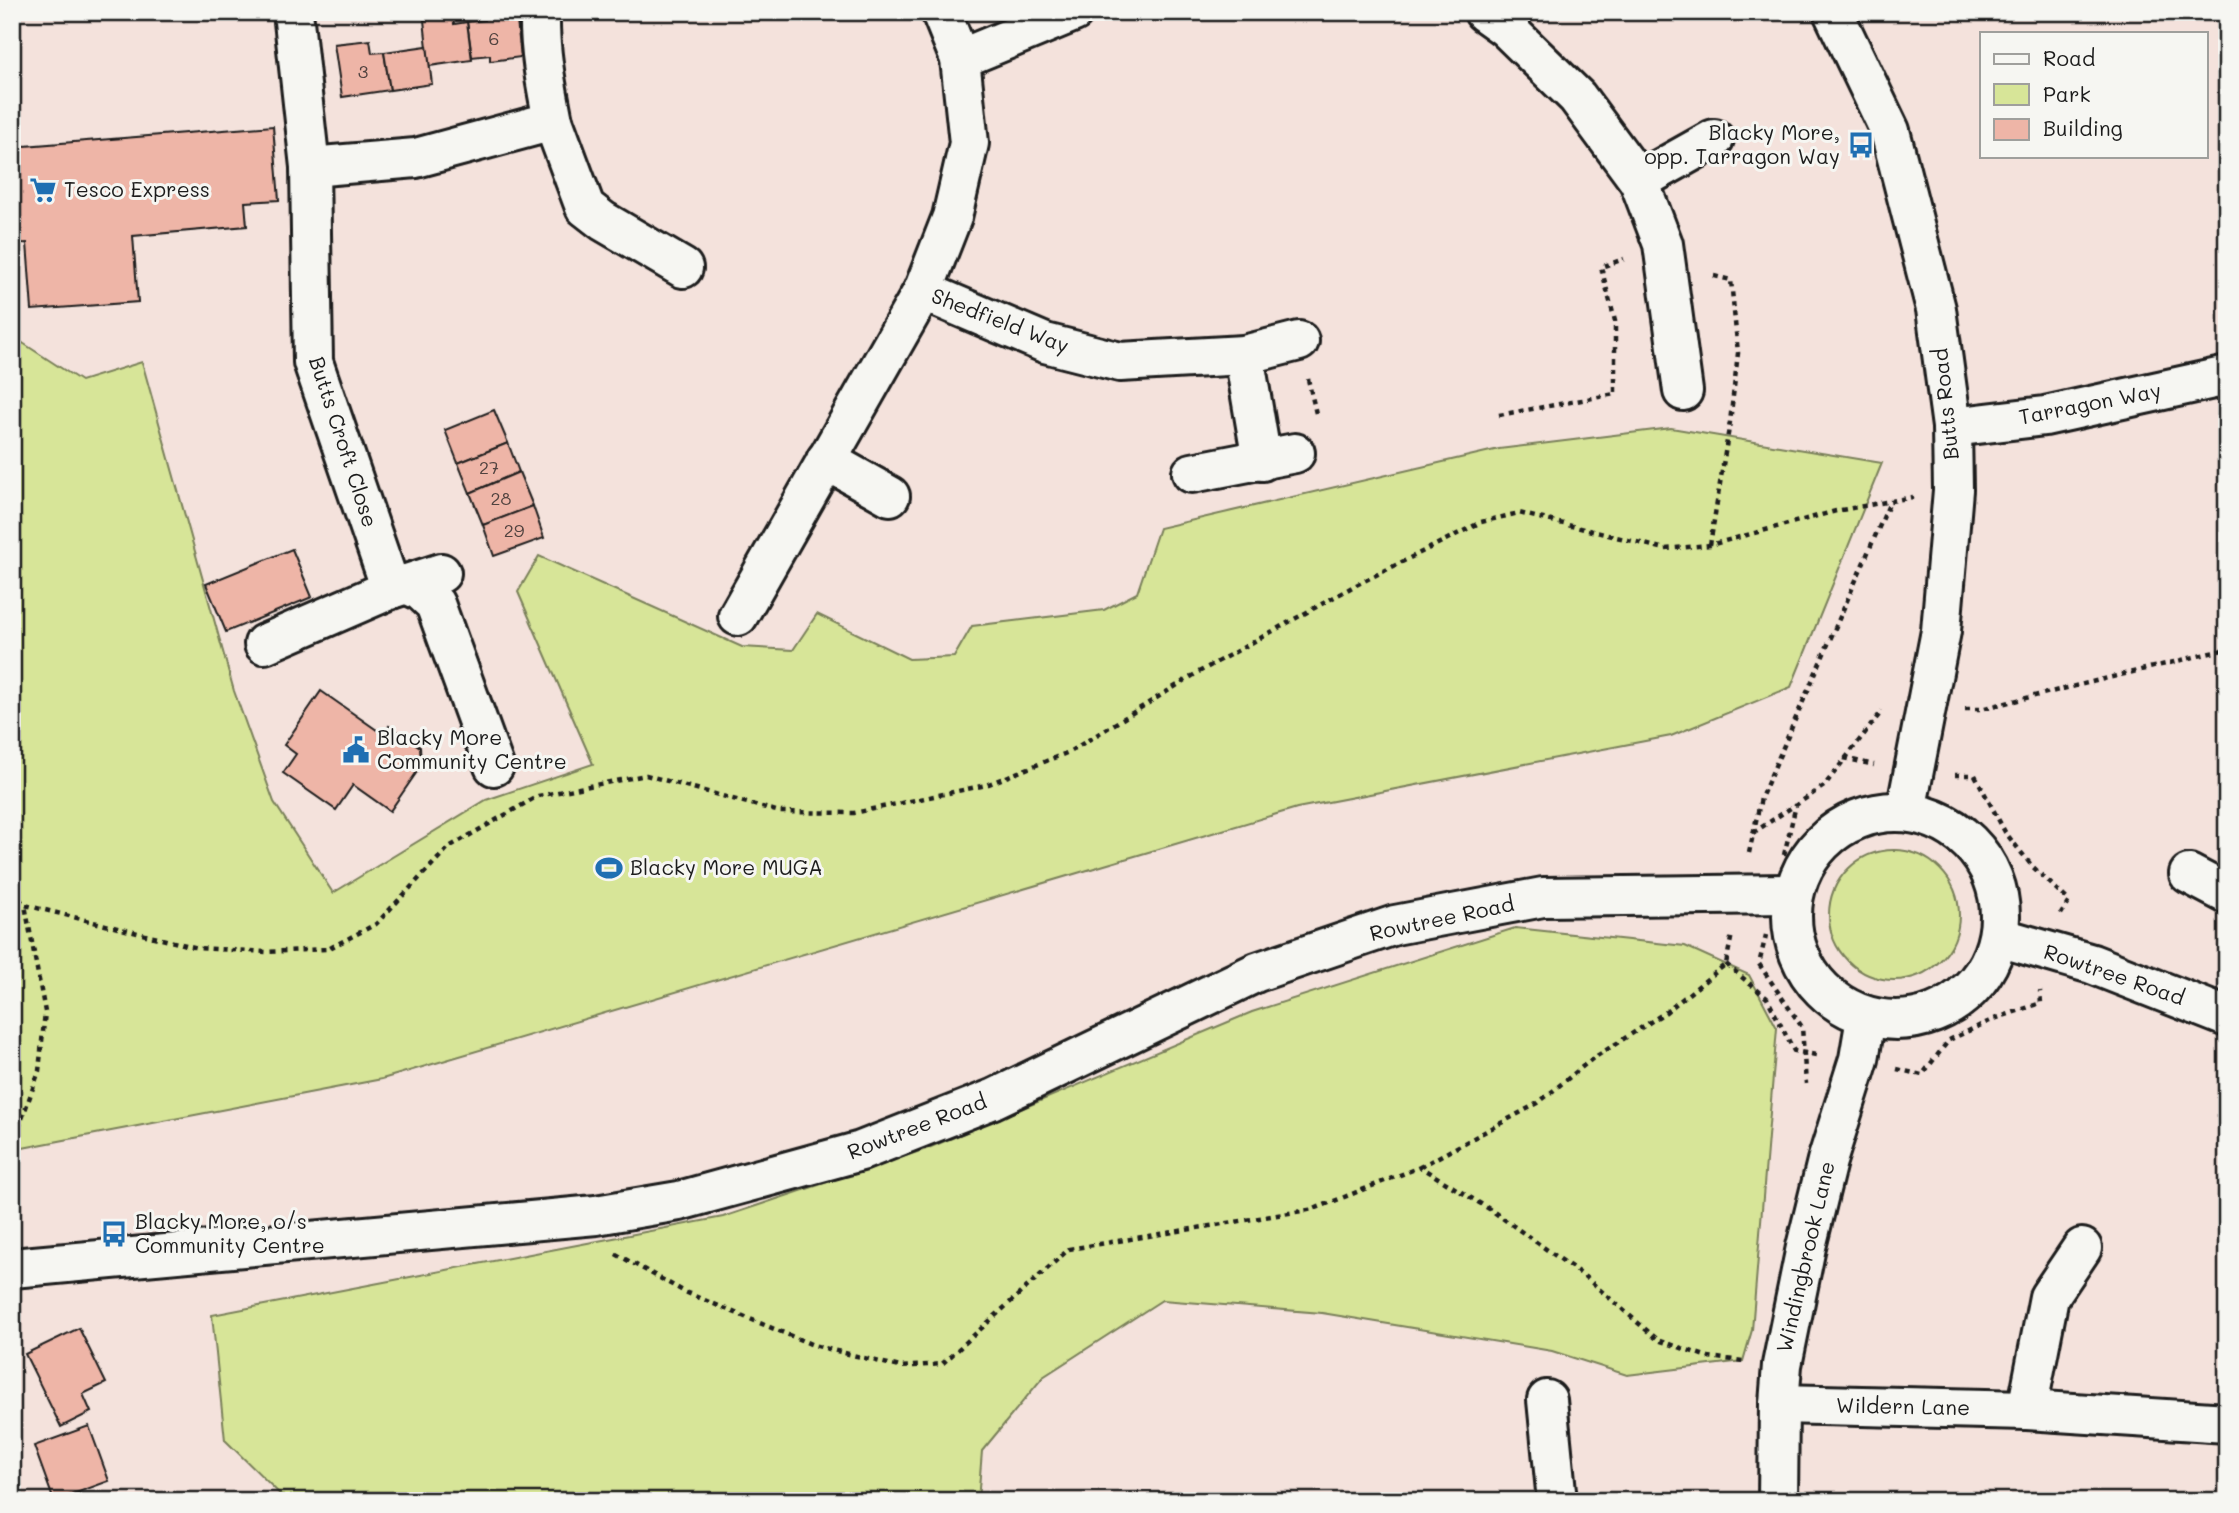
<svg xmlns="http://www.w3.org/2000/svg" width="2239" height="1513" font-family="Mali,sans-serif">
<rect width="100%" height="100%" fill="#f4e2dc"/>
<filter id="ink" filterUnits="userSpaceOnUse"><feTurbulence type="fractalNoise" baseFrequency=".0143" numOctaves="2"/><feDisplacementMap in="SourceGraphic" scale="14" xChannelSelector="R" yChannelSelector="G"/><feConvolveMatrix kernelMatrix="1 2 1 2 8 2 1 2 1" color-interpolation-filters="sRGB"/></filter>
<g filter="url(#ink)">
<g fill="#d7e598" stroke="#7a805a" stroke-width="2">
<path d="M 12,336 L 81,381 L 142,362 L 234,691 L 274,802 L 333,893 L 486,800 L 593,764 L 518,592 L 539,556 L 742,647 L 793,650 L 817,614 L 909,659 L 954,657 L 972,626 L 1104,610 L 1137,593 L 1159,528 L 1499,449 L 1671,428 L 1882,463 L 1791,687 L 1671,736 L 1297,808 L 382,1079 L 12,1150 Z"/>
<circle cx="1894" cy="915" r="65"/>
<path d="M 1515,928 L 1685,946 L 1749,975 L 1777,1028 L 1752,1330 L 1743,1361 L 1627,1375 L 1552,1351 L 1322,1313 L 1162,1300 L 1043,1377 L 982,1451 L 978,1501 L 287,1501 L 225,1440 L 212,1315 L 723,1217 L 926,1149 L 1252,1012 Z"/>
</g>
<g fill="#eeb5a7" stroke="#1c1c1c" stroke-width="2">
<path d="M 484,12 L 516,12 L 521,57 L 490,61 L 490,55 L 472,57 L 467,22 L 484,20 Z"/>
<path d="M 453,16 L 454,24 L 467,22 L 472,60 L 429,66 L 424,20 Z"/>
<path d="M 370,40 L 372,53 L 384,52 L 390,90 L 342,97 L 334,44 Z"/>
<path d="M 427,46 L 432,84 L 390,90 L 384,52 Z"/>
<path d="M 273,126 L 279,200 L 245,202 L 247,226 L 133,236 L 138,302 L 32,310 L 27,243 L 12,244 L 12,147 Z"/>
<path d="M 494,410 L 508,443 L 458,463 L 445,430 Z"/>
<path d="M 508,443 L 519,472 L 470,493 L 458,463 Z"/>
<path d="M 519,472 L 533,506 L 483,525 L 470,493 Z"/>
<path d="M 533,506 L 544,538 L 494,556 L 483,525 Z"/>
<path d="M 292,549 L 312,597 L 226,632 L 206,584 Z"/>
<path d="M 321,691 L 384,735 L 389,726 L 420,747 L 421,766 L 390,811 L 353,785 L 336,810 L 283,773 L 296,754 L 284,745 Z"/>
<path d="M 79,1328 L 106,1383 L 83,1394 L 91,1412 L 61,1427 L 25,1354 Z"/>
<path d="M 89,1426 L 109,1481 L 54,1501 L 34,1446 Z"/>
</g>
<g fill="none" stroke-linecap="round" stroke-linejoin="round">
<g stroke="#1c1c1c" stroke-width="44">
<g id="minor">
<path d="M 293,12 L 310,167 L 313,362 L 391,589"/>
<path d="M 1484,12 L 1505,27 L 1577,97 L 1639,181 L 1663,244 L 1683,391"/>
<path d="M 1833,12 L 1890,131 L 1936,309 L 1952,427 L 1953,490 L 1941,631 L 1906,811"/>
<path d="M 960,59 L 1074,12"/>
<path d="M 553,121 L 585,207 L 603,221 L 683,268"/>
<path d="M 310,167 L 416,158 L 553,121 C 546,85 539,50 540,12"/>
<path d="M 1639,181 L 1714,139"/>
<path d="M 923,291 L 1045,343 L 1120,362 L 1244,355 L 1299,341"/>
<path d="M 1244,355 L 1262,461"/>
<path d="M 1952,427 L 2045,416 L 2227,376"/>
<path d="M 826,460 L 890,496"/>
<path d="M 1192,473 L 1295,453"/>
<path d="M 407,584 L 421,591 L 435,604 L 494,766"/>
<path d="M 738,616 L 923,291 L 952,217 L 969,143 L 960,59 L 941,12"/>
<path d="M 264,644 L 391,589 L 441,573"/>
<circle cx="1896" cy="916" r="104"/>
<path d="M 2189,874 L 2227,894"/>
<path d="M 1999,937 L 2092,964 L 2227,1017"/>
<path d="M 12,1268 L 596,1215 L 679,1201 L 861,1151 L 993,1099 L 1257,972 L 1395,925 L 1543,897 L 1793,894"/>
<path d="M 1547,1400 L 1557,1501"/>
<path d="M 1779,1404 L 2027,1410 L 2227,1423"/>
<path d="M 2027,1410 L 2049,1297 L 2082,1248"/>
<path d="M 1778,1501 L 1779,1404 L 1782,1365 L 1806,1247 L 1827,1161 L 1859,1059 L 1866,1018"/>
</g>
</g>
<g stroke="#1c1c1c" stroke-width="4.5" stroke-dasharray="5 5" stroke-linecap="butt">
<path d="M 1308,379 L 1317,418"/>
<path d="M 1499,415 L 1615,394 L 1615,321 L 1601,267 L 1624,259"/>
<path d="M 1710,545 L 1730,422 L 1738,353 L 1731,280 L 1710,275"/>
<path d="M 1965,709 L 1981,709 L 2227,649"/>
<path d="M 1844,758 L 1874,765"/>
<path d="M 1955,775 L 1975,775 L 2005,832 L 2032,866 L 2069,901 L 2061,914"/>
<path d="M 1753,833 L 1795,805"/>
<path d="M 1749,853 L 1761,798 L 1890,502"/>
<path d="M 1784,855 L 1796,805 L 1824,786 L 1882,711"/>
<path d="M 12,891 L 25,905 L 198,948 L 267,952 L 328,949 L 376,924 L 449,847 L 538,796 L 646,775 L 780,812 L 854,813 L 986,785 L 1069,752 L 1197,673 L 1356,585 L 1481,522 L 1519,513 L 1665,549 L 1710,545 L 1836,511 L 1913,497"/>
<path d="M 1766,935 L 1759,964 L 1802,1027 L 1806,1084"/>
<path d="M 1726,964 L 1767,998 L 1794,1051 L 1816,1055"/>
<path d="M 1897,1069 L 1922,1075 L 1949,1040 L 1994,1019 L 2041,1003 L 2040,991"/>
<path d="M 12,1147 L 39,1071 L 45,1012 L 25,905"/>
<path d="M 1420,1167 L 1538,1103 L 1592,1059 L 1666,1012 L 1726,964 L 1732,934"/>
<path d="M 616,1254 L 685,1292 L 813,1345 L 900,1367 L 942,1364 L 1069,1249 L 1314,1209 L 1420,1167 L 1491,1210 L 1584,1276 L 1658,1340 L 1708,1357 L 1743,1361"/>
</g>
<use href="#minor" stroke="#f6f6f2" stroke-width="38"/>
</g>
</g>
<defs>
<g id="bus-bare" transform="scale(2.1)"><path d="M-5-6H5V4H4V6H2V4H-2V6H-4V4H-5ZM-3.5-4V0h7V-4ZM-3.5 1.2v1.5H-2V1.2ZM2 1.2v1.5H3.5V1.2Z" fill="#1f6fb2" stroke="#f6f6f2" stroke-width="2.5" paint-order="stroke"/></g>
<g id="supermarket-bare" transform="scale(2.1)"><path d="M-6-5.5h2.5l.6 2H6L4.5 2H-2.5L-4.4-4H-6ZM-1.5 3.2a1.3 1.3 0 1 0 .1 0ZM3 3.2a1.3 1.3 0 1 0 .1 0Z" fill="#1f6fb2" stroke="#f6f6f2" stroke-width="2.5" paint-order="stroke"/></g>
<g id="civic-bare" transform="scale(2.1)"><path d="M-.6-6.5H3V-4.5H.6V-3L4-1V1h2V6H-6V1h2V-1L-.6-3ZM-1.2 2.5V6h2.4V2.5Z" fill="#1f6fb2" stroke="#f6f6f2" stroke-width="2.5" paint-order="stroke"/></g>
<g id="stadium-bare" transform="scale(2.1)"><path d="M0-5a6.5 5 0 1 0 0 10a6.5 5 0 1 0 0-10ZM-3.5-1.8h7v3.6h-7Z" fill="#1f6fb2" stroke="#f6f6f2" stroke-width="2.5" paint-order="stroke"/></g>
</defs>
<g fill-rule="evenodd">
<use href="#bus-bare" x="1861" y="145"/>
<use href="#supermarket-bare" x="43" y="190"/>
<use href="#civic-bare" x="356" y="750"/>
<use href="#stadium-bare" x="609" y="868"/>
<use href="#bus-bare" x="114" y="1234"/>
</g>
<g text-anchor="middle" stroke-width="6" stroke-linejoin="round" paint-order="stroke">
<g font-size="18" fill="#50423f">
<text x="494" y="45">6</text>
<text x="363" y="78">3</text>
<text x="489" y="474">27</text>
<text x="501" y="505">28</text>
<text x="514" y="537">29</text>
</g>
<g font-size="21" fill="#1c1c1c" stroke="#f6f6f2" text-anchor="start">
<text x="1840" y="140" text-anchor="end">Blacky More,<tspan x="1840" dy="24">opp. Tarragon Way</tspan></text>
<text x="64" y="197">Tesco Express</text>
<text x="377" y="745">Blacky More<tspan x="377" dy="24">Community Centre</tspan></text>
<text x="630" y="875">Blacky More MUGA</text>
<text x="135" y="1229">Blacky More, o/s<tspan x="135" dy="24">Community Centre</tspan></text>
</g>
<g font-size="21" fill="#1c1c1c" stroke="#f6f6f2">
<text transform="translate(1000 321) rotate(21)" y="7">Shedfield Way</text>
<text transform="translate(1946 404) rotate(-96)" y="7">Butts Road</text>
<text transform="translate(2090 404) rotate(-11)" y="7">Tarragon Way</text>
<text transform="translate(343 442) rotate(72)" y="7">Butts Croft Close</text>
<text transform="translate(1442 919) rotate(-12)" y="7">Rowtree Road</text>
<text transform="translate(2114 975) rotate(19)" y="7">Rowtree Road</text>
<text transform="translate(917 1127) rotate(-21)" y="7">Rowtree Road</text>
<text transform="translate(1806 1257) rotate(-77)" y="7">Windingbrook Lane</text>
<text transform="translate(1903 1407) rotate(1)" y="7">Wildern Lane</text>
</g>
</g>
<rect width="2239" height="1513" fill="none" stroke="#f6f6f2" stroke-width="42"/>
<rect x="21" y="21" width="2197" height="1471" fill="none" stroke="#1c1c1c" stroke-width="2.5" filter="url(#ink)"/>
<rect x="1980" y="32" width="228" height="126" fill="#f6f6f2" stroke="#9f9f9c" stroke-width="2"/>
<rect x="1994" y="54" width="35" height="10" fill="#f6f6f2" stroke="#9f9f9c" stroke-width="2"/>
<text x="2043" y="66" font-size="21" fill="#1c1c1c">Road</text>
<rect x="1994" y="84" width="35" height="21" fill="#d7e598" stroke="#9f9f9c" stroke-width="2"/>
<text x="2043" y="102" font-size="21" fill="#1c1c1c">Park</text>
<rect x="1994" y="119" width="35" height="21" fill="#eeb5a7" stroke="#9f9f9c" stroke-width="2"/>
<text x="2043" y="136" font-size="21" fill="#1c1c1c">Building</text>
</svg>
